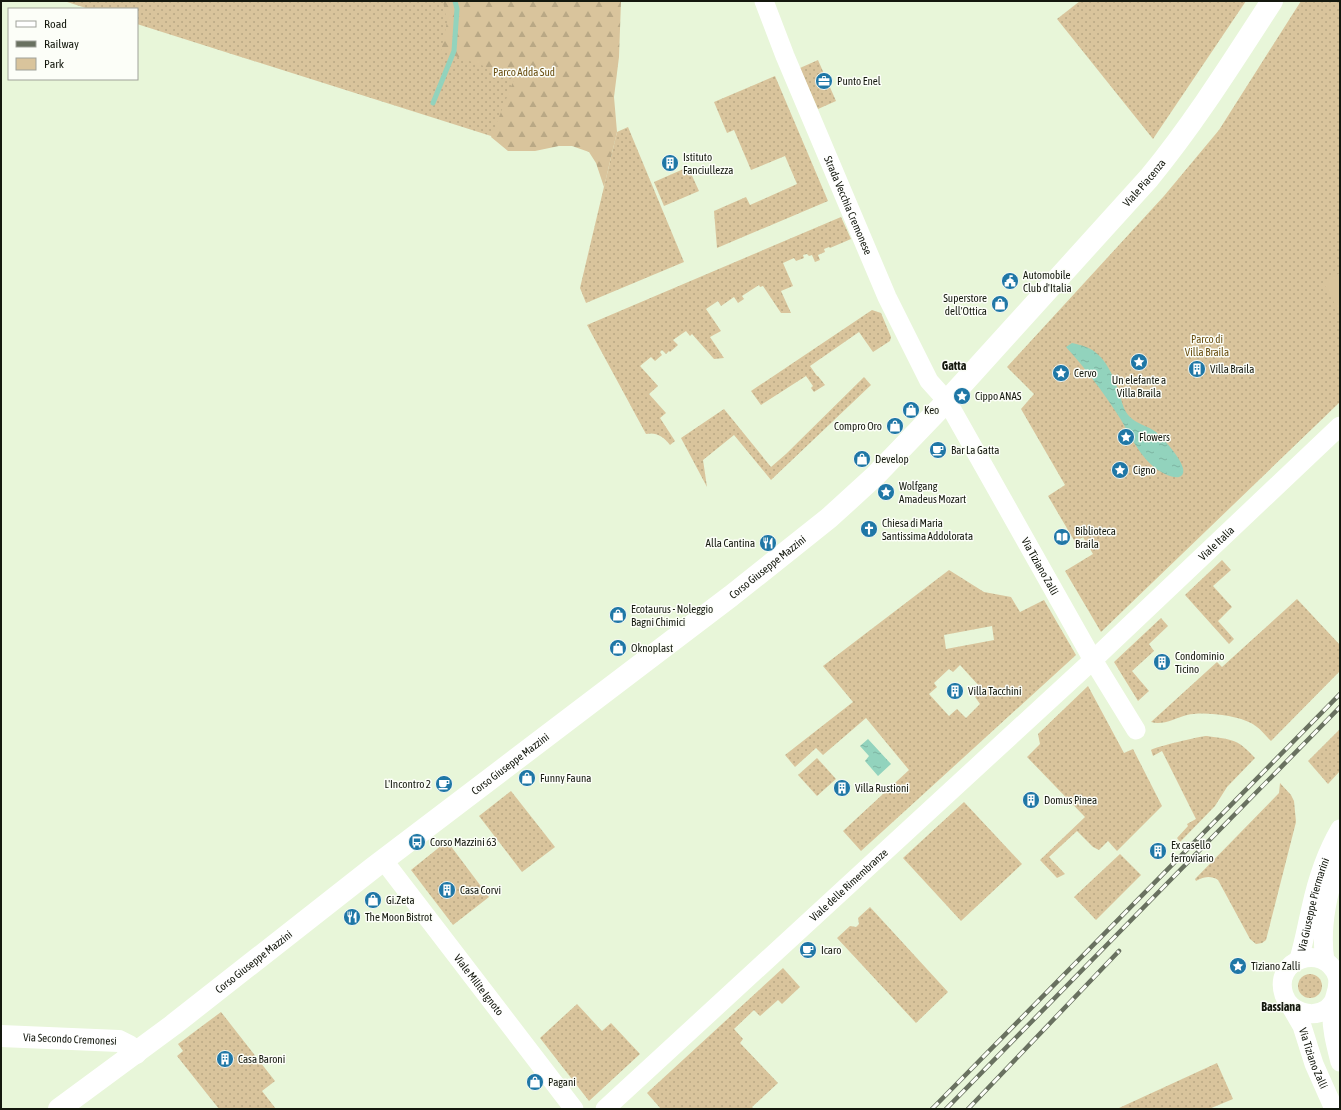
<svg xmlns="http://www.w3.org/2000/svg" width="1341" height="1110" font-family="'Asap Condensed',sans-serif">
<defs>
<pattern id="green-dots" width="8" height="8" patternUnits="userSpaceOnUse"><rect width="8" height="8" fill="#d9c49c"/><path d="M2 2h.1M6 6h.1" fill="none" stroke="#b9a885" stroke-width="1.8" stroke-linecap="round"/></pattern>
<pattern id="forest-firs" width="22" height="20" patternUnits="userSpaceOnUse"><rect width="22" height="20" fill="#d9c49c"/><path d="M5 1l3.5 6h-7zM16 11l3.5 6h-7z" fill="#b9a885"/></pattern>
<pattern id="water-ripples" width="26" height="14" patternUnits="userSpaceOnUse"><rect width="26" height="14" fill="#92d3bd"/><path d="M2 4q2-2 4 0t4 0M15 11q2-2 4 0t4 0" fill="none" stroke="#7db4a1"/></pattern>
</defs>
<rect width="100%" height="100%" fill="#e8f6d9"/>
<g fill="url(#green-dots)" fill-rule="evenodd">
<path d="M 64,1 L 613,1 L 516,144 L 137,24 L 137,9 L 89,9 Z"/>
<path d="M 1080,1 L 1246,1 L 1153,139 L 1057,19 Z"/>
<path d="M 1301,1 L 1340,1 L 1340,402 L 1101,632 L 1065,571 L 1093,554 L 1083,537 L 1075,542 L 1048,496 L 1065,485 L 1021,409 L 1034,394 L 1007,367 L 1164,196 L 1219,130 Z"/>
<path d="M 818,60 L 836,101 L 818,109 L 800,68 Z"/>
<path d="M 775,76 L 828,201 L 717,248 L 714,211 L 746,197 L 750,205 L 797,184 L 785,156 L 751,170 L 734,130 L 727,133 L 714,102 Z"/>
<path d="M 628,127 L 684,262 L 586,303 L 580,288 L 617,132 Z"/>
<path d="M 688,167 L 699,191 L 664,206 L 654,182 Z"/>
<path d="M 841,217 L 851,239 L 830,248 L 829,247 L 824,249 L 825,252 L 818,255 L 820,260 L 815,262 L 812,255 L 809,256 L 807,254 L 803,255 L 804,258 L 796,261 L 794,258 L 783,263 L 793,286 L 781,291 L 791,313 L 781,313 L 763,286 L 760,287 L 759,285 L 742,296 L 744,299 L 738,303 L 734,297 L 721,306 L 718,301 L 706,309 L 721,331 L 710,337 L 724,358 L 714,359 L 692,334 L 690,336 L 686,331 L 673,340 L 678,345 L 670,352 L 669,351 L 666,354 L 662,350 L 660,352 L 662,355 L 655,361 L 651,357 L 640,366 L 658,386 L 649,394 L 666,413 L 660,418 L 675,441 L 670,445 C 663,436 656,432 646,434 L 587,325 Z"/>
<path d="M 872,310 L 881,313 L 891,337 L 890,341 L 873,352 L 859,332 L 810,366 L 817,376 L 818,376 L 825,385 L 814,392 L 811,388 L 813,386 L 806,376 L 761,405 L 751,391 Z"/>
<path d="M 864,377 L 871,385 L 771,480 L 734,435 L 703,460 L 707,487 L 681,438 L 724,409 L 771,467 L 786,454 Z"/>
<path d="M 1222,560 L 1231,570 L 1213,586 L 1232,607 L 1218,621 L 1234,639 L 1229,644 L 1185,595 Z"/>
<path d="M 949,570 L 984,592 L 1011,597 L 1020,612 L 1044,600 L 1076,655 L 861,851 L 843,831 L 909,770 L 866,718 L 823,755 L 816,748 L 795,767 L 785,755 L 853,702 L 823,666 ZM 992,626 L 994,640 L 946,649 L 944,635 ZM 960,665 L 980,687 L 973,694 L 980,704 L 966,718 L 957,709 L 949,716 L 929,694 L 937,687 L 934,683 L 949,669 L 953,672 Z"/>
<path d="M 1297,599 L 1340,645 L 1340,671 L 1271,741 C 1265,735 1259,727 1251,723 C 1236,715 1202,711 1187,715 C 1176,718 1162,726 1151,722 L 1217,662 L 1222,667 Z"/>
<path d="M 1161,618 L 1168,626 L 1149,644 L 1154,651 L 1132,671 L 1149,691 L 1138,701 L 1114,662 Z"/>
<path d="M 1088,686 L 1124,753 L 1133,749 L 1162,806 L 1117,851 L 1108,841 L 1099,850 L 1093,847 L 1077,831 L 1049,857 L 1065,874 L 1057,878 L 1040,860 L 1085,817 L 1027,757 L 1040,744 L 1038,734 Z"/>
<path d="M 1340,729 L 1340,771 L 1328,784 L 1308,761 Z"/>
<path d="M 1207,736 C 1232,740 1237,738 1255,758 L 1227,787 L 1215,806 L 1180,842 L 1177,838 L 1188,826 L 1187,824 L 1196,819 L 1162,751 L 1153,756 L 1151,750 C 1155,747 1200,736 1207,736 Z"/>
<path d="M 817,758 L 836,779 L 817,796 L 798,775 Z"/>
<path d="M 1280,783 L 1291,795 L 1294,801 L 1296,822 L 1266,940 L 1262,943 L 1256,944 L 1250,939 L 1218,880 C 1210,875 1204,877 1196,881 L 1195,879 L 1279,793 Z"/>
<path d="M 511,791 L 555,847 L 522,872 L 479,816 Z"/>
<path d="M 964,802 L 1022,864 L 961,921 L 903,858 Z"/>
<path d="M 447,841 L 489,897 L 453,925 L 411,870 Z"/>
<path d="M 1120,854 L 1141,875 L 1096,920 L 1074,897 Z"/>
<path d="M 870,907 L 948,992 L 916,1023 L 837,938 L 850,926 L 856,927 L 859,924 L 858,918 Z"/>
<path d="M 783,968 L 800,987 L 782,1004 L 778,1000 L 760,1016 L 754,1010 L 734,1029 L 743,1039 L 740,1043 L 778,1083 L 752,1107 L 754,1109 L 661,1109 L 647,1093 Z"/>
<circle cx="1310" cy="986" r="12"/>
<path d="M 577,1004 L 602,1031 L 611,1023 L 640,1054 L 589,1101 L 540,1038 Z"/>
<path d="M 221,1012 L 275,1081 L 262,1091 L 276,1109 L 219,1109 L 177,1056 L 183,1051 L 178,1044 Z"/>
<path d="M 1217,1063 L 1233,1099 L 1209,1109 L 1119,1109 L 1119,1108 Z"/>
</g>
<path fill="url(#forest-firs)" d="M 443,1 L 621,1 L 619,57 L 614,97 L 617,132 L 604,187 L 596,163 L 589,152 L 572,146 L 559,146 L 535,151 L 508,151 L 491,137 L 515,77 L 441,51 L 447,22 Z"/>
<path fill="#d9c49c" d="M 1340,273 L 1340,314 L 1323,282 Z"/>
<g fill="url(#water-ripples)">
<path d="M 1072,343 C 1076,344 1082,345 1086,347 C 1105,354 1114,377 1120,395 C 1122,403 1124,411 1130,417 C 1137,424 1148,426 1156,432 C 1163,438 1192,469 1181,476 C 1177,479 1171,476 1167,475 C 1140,463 1131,434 1116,412 C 1101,389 1084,367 1066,347 Z"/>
<path d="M 868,739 L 891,764 L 878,776 L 865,761 L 869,756 L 860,746 Z"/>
</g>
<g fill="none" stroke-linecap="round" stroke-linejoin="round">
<path stroke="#92d3bd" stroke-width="5" d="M 433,103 L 454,51 L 457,9 L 455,1"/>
<g stroke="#fff" stroke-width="19">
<path id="s1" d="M 764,1 L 785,56 L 887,297 L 929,381 L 947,401 L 1093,660 L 1136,730"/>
<path id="s2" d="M 384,861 L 574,1109"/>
<path id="s3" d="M 1299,959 C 1304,942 1307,925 1311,908 C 1317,880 1326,853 1340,829"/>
<path d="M 1325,961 C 1319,924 1330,887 1340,852"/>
<path d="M 1333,1002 C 1331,1005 1329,1007 1327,1009 C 1312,1019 1290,1012 1284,995 C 1272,959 1324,942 1337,976 C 1341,989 1332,998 1332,1011 C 1331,1028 1336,1046 1340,1062"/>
<path id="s4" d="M 1291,1007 L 1302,1026 L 1314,1064 L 1334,1109"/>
<path id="s5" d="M 605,1109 L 1093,660 L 1340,426"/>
</g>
<g stroke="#fff" stroke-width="22">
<path id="s6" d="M 1,1036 L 119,1041 L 129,1046 L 136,1053"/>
<path id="s7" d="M 59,1109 L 173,1025 L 373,868 L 731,596 L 829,518 L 875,476 L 947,401 L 1149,178 C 1195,122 1233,61 1272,1"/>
</g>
<g stroke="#697160" stroke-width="4.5">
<g id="rail">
<path d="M 932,1109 L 1340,694"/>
<path d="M 946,1109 L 1340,707"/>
<path d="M 968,1109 L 1119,951"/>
</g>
</g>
<use href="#rail" stroke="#fcfef8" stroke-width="3" stroke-dasharray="9" stroke-linecap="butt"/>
</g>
<defs>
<g id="office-disc" transform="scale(0.9)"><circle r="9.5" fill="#1f77a6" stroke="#fcfef8"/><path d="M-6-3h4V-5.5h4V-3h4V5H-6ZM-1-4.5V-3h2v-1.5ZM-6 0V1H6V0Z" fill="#fff"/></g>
<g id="building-disc" transform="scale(0.9)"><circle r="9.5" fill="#1f77a6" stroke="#fcfef8"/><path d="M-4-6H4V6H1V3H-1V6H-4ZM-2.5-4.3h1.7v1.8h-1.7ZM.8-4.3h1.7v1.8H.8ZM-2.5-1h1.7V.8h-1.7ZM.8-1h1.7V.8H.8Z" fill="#fff"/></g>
<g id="civic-disc" transform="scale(0.9)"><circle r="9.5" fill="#1f77a6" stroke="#fcfef8"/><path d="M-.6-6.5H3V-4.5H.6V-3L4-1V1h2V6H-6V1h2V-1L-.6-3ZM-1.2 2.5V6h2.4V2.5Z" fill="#fff"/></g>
<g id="shop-disc" transform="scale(0.9)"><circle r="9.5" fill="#1f77a6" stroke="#fcfef8"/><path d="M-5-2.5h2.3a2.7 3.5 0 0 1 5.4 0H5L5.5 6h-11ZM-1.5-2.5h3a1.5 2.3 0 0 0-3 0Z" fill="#fff"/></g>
<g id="sight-disc" transform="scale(0.9)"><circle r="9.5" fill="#1f77a6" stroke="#fcfef8"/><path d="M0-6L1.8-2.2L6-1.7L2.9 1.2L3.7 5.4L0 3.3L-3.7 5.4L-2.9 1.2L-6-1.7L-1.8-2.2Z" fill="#fff"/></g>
<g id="cafe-disc" transform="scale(0.9)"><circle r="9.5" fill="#1f77a6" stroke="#fcfef8"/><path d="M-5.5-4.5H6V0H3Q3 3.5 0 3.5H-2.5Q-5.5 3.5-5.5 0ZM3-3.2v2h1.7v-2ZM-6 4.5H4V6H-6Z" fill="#fff"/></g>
<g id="church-disc" transform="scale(0.9)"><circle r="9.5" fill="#1f77a6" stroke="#fcfef8"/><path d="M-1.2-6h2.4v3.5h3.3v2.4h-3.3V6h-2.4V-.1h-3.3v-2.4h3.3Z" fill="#fff"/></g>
<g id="library-disc" transform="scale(0.9)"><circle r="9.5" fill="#1f77a6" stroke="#fcfef8"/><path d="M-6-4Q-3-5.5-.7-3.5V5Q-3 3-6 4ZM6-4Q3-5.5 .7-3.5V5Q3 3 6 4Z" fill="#fff"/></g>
<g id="restaurant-disc" transform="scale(0.9)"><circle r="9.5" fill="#1f77a6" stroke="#fcfef8"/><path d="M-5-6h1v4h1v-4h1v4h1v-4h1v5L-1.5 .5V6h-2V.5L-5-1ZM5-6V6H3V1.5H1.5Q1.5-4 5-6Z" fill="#fff"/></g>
<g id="bus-disc" transform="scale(0.9)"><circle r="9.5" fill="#1f77a6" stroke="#fcfef8"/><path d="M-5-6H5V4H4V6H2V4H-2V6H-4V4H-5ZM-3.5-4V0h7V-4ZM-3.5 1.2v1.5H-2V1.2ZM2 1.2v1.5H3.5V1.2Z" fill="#fff"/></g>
</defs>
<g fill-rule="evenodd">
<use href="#office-disc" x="824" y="81"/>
<use href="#building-disc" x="670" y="163"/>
<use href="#civic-disc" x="1010" y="281"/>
<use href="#shop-disc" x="1000" y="304"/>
<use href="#sight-disc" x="1139" y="362"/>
<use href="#building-disc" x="1197" y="369"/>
<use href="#sight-disc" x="1061" y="373"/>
<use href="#sight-disc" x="962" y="396"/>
<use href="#shop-disc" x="911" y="410"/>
<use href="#shop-disc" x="895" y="426"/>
<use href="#sight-disc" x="1126" y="437"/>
<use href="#cafe-disc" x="938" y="450"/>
<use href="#shop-disc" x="862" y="459"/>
<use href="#sight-disc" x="1120" y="470"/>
<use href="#sight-disc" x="886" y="492"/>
<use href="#church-disc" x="869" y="529"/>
<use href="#library-disc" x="1062" y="537"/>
<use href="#restaurant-disc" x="768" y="543"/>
<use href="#shop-disc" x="618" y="615"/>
<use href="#shop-disc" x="618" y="648"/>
<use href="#building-disc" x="1162" y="662"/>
<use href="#building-disc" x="955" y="691"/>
<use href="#shop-disc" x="527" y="778"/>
<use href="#cafe-disc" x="444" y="784"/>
<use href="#building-disc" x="842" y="788"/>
<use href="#building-disc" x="1031" y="800"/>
<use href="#bus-disc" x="417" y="842"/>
<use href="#building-disc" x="1158" y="851"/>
<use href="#building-disc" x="447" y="890"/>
<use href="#shop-disc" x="373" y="900"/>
<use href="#restaurant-disc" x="352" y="917"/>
<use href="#cafe-disc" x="808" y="950"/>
<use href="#sight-disc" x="1238" y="966"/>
<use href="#building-disc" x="225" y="1059"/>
<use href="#shop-disc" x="535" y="1082"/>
</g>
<g text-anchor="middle" stroke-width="3" stroke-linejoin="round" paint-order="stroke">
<g font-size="11" fill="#6a4f12" stroke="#fcfef8">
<text x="524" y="76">Parco Adda Sud</text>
<text x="1207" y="343">Parco di<tspan x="1207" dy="13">Villa Braila</tspan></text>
</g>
<g font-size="11" fill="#14180e" stroke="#fcfef8" text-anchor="start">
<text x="837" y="85">Punto Enel</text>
<text x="683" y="161">Istituto<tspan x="683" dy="13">Fanciullezza</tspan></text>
<text x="1023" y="279">Automobile<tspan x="1023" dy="13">Club d'Italia</tspan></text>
<text x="987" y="302" text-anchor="end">Superstore<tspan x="987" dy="13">dell'Ottica</tspan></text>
<text x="1210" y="373">Villa Braila</text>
<text x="1074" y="377">Cervo</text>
<text x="1139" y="384" text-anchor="middle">Un elefante a<tspan x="1139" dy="13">Villa Braila</tspan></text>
<text x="975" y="400">Cippo ANAS</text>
<text x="924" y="414">Keo</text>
<text x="882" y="430" text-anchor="end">Compro Oro</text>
<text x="1139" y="441">Flowers</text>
<text x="951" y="454">Bar La Gatta</text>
<text x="875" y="463">Develop</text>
<text x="1133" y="474">Cigno</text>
<text x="899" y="490">Wolfgang<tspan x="899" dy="13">Amadeus Mozart</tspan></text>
<text x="882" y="527">Chiesa di Maria<tspan x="882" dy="13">Santissima Addolorata</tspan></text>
<text x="1075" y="535">Biblioteca<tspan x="1075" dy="13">Braila</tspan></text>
<text x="755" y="547" text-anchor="end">Alla Cantina</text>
<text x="631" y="613">Ecotaurus - Noleggio<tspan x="631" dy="13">Bagni Chimici</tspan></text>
<text x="631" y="652">Oknoplast</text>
<text x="1175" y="660">Condominio<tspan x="1175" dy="13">Ticino</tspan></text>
<text x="968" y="695">Villa Tacchini</text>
<text x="540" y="782">Funny Fauna</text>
<text x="431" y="788" text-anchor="end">L'Incontro 2</text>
<text x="855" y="792">Villa Rustioni</text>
<text x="1044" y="804">Domus Pinea</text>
<text x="430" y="846">Corso Mazzini 63</text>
<text x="1171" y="849">Ex casello<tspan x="1171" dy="13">ferroviario</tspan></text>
<text x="460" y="894">Casa Corvi</text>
<text x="386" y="904">Gi.Zeta</text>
<text x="365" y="921">The Moon Bistrot</text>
<text x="821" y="954">Icaro</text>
<text x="1251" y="970">Tiziano Zalli</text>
<text x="238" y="1063">Casa Baroni</text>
<text x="548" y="1086">Pagani</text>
</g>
<g font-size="11" fill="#14180e" stroke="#fcfef8">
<text dy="4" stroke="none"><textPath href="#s7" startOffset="1431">Viale Piacenza</textPath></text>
<text dy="4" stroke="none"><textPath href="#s1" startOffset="221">Strada Vecchia Cremonese</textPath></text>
<text dy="4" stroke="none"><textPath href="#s5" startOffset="833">Viale Italia</textPath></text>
<text dy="4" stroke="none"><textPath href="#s7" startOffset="892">Corso Giuseppe Mazzini</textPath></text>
<text dy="4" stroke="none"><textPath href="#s1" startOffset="631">Via Tiziano Zalli</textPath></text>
<text dy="4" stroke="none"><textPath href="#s7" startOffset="568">Corso Giuseppe Mazzini</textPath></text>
<text dy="4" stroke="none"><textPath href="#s5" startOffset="331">Viale delle Rimembranze</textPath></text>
<text dy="4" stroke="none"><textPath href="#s3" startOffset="56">Via Giuseppe Piermarini</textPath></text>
<text dy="4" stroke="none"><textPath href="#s7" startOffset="244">Corso Giuseppe Mazzini</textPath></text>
<text dy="4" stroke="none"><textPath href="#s2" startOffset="156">Viale Milite Ignoto</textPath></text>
<text dy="4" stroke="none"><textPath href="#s6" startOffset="69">Via Secondo Cremonesi</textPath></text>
<text dy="4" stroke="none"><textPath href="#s4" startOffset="56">Via Tiziano Zalli</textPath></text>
</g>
<g font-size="12" font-weight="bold" fill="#14180e" stroke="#fcfef8">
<text x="954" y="370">Gatta</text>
<text x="1281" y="1011">Bassiana</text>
</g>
</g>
<rect width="1341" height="1110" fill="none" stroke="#14180e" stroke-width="4"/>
<rect x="8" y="8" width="130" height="72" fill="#fcfef8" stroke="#9fa29a"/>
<rect x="16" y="21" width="20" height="6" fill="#ffffff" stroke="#9fa29a"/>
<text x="44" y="28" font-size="12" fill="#14180e">Road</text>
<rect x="16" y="41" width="20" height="6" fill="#697160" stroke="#9fa29a"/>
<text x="44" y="48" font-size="12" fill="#14180e">Railway</text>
<rect x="16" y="58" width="20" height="12" fill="#d9c49c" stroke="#9fa29a"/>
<text x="44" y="68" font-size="12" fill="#14180e">Park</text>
</svg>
